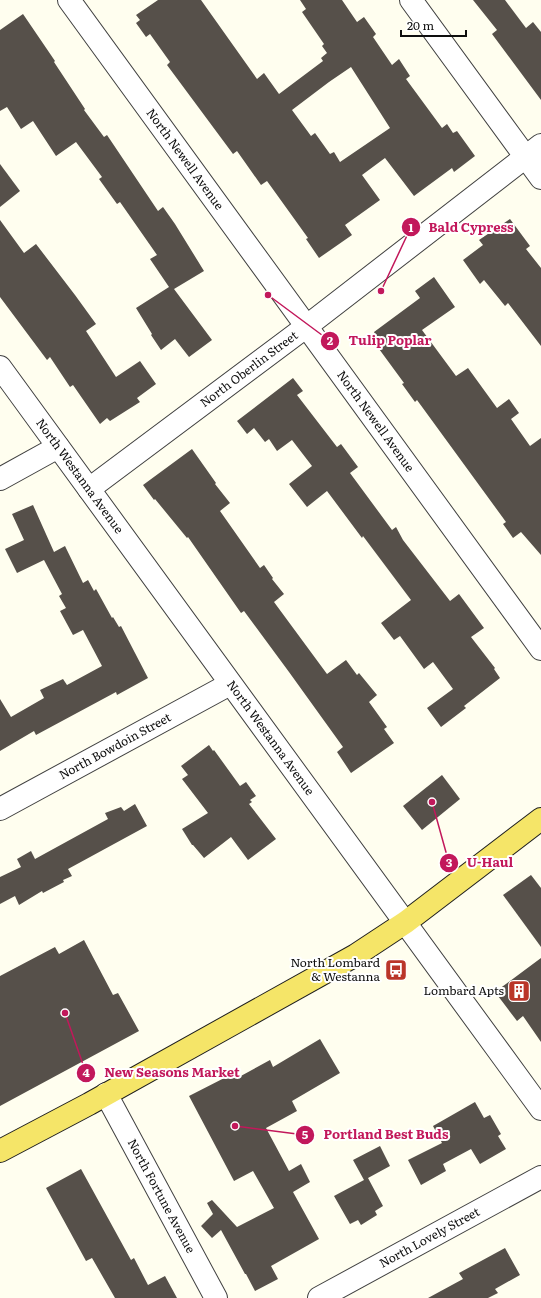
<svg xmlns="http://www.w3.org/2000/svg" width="541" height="1298" font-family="Literata,serif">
<rect width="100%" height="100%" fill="#fffeef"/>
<g fill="#56504a" fill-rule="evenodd">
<path d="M 158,0 L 201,0 L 257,79 L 264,73 L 279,94 L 323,61 L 321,58 L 327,53 L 322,46 L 324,44 L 302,12 L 306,9 L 300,0 L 342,0 L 357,22 L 364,17 L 376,34 L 373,37 L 392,65 L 399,59 L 410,76 L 406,79 L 442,128 L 447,124 L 453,133 L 457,131 L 475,156 L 454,172 L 452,168 L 414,196 L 385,158 L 362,175 L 380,200 L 345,225 L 352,235 L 319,258 L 306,239 L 308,238 L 267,181 L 261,185 L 237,151 L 233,154 L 167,65 L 170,62 L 150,34 L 146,37 L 136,23 L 140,20 L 136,15 ZM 351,67 L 390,128 L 340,162 L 334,152 L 330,154 L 315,133 L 311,136 L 292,110 L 329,82 Z"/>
<path d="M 473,0 L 505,0 L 526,28 L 533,22 L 541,32 L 541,100 L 492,34 L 497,30 Z"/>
<path d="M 23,14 L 55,61 L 54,62 L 85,109 L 84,110 L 104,137 L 107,135 L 158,211 L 163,207 L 175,224 L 204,271 L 174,289 L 212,340 L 189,357 L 175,339 L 161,350 L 151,335 L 152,334 L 136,308 L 169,287 L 150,259 L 157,255 L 120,202 L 117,204 L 99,179 L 102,177 L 76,142 L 56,156 L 33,121 L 21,129 L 7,107 L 0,111 L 0,30 Z"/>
<path d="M 0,164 L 20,191 L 0,207 Z"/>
<path d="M 510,219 L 530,246 L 526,249 L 541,268 L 541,346 L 508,303 L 505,306 L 484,280 L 480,284 L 463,260 L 483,245 L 479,240 Z"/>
<path d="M 0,220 L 24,253 L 36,244 L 75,295 L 96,324 L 86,331 L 116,377 L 140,361 L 156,384 L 137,398 L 140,402 L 110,421 L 107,418 L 100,424 L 73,385 L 70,387 L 50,357 L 47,360 L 0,297 Z"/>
<path d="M 434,277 L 455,307 L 422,330 L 456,376 L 468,368 L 497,408 L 509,399 L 519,413 L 511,419 L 530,446 L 541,438 L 541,555 L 521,532 L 513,538 L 503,524 L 506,522 L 417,400 L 415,402 L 402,384 L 404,383 L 371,338 L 375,334 L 374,332 L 420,298 L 415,291 Z"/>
<path d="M 293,378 L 303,391 L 297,395 L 337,447 L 341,444 L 358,467 L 350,473 L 392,530 L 396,527 L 403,540 L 450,601 L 459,594 L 484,628 L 471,637 L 495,668 L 494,669 L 500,678 L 464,706 L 466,708 L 441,727 L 427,708 L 453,689 L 433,662 L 424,669 L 400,636 L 394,640 L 381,623 L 411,600 L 363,536 L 362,538 L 327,491 L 307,507 L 289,484 L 312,466 L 292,440 L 277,451 L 269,439 L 265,442 L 254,428 L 247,434 L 237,421 Z"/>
<path d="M 192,449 L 216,483 L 215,484 L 230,503 L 220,511 L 260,568 L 264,565 L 273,578 L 272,579 L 284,594 L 274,602 L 327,674 L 346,660 L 357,675 L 359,673 L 377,695 L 369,702 L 387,727 L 384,729 L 394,743 L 351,773 L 337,752 L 343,747 L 289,672 L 244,611 L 241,613 L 188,537 L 187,538 L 155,499 L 154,500 L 143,485 Z"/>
<path d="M 33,505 L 54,552 L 65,546 L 83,583 L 88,580 L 94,591 L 96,589 L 112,618 L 113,617 L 119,627 L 121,626 L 148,678 L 117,695 L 116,692 L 36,735 L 34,731 L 0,751 L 0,699 L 11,717 L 44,698 L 40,690 L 63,679 L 67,685 L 102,666 L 83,630 L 73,635 L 60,611 L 66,608 L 59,596 L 62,594 L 44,560 L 17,573 L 5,549 L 24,540 L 12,514 Z"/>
<path d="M 209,745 L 213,751 L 214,750 L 240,786 L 246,782 L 256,796 L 250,800 L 252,802 L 249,804 L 276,839 L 248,860 L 231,837 L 204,858 L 193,845 L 192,845 L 182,829 L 208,813 L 182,779 L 188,775 L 181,766 Z"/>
<path d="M 442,775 L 460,799 L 422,830 L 403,806 Z"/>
<path d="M 135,804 L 147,826 L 68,869 L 72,876 L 63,880 L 64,882 L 43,893 L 42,891 L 19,905 L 15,896 L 0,904 L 0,877 L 21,867 L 17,859 L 31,851 L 35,859 L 108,819 L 105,813 L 121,807 L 124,811 Z"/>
<path d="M 531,875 L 541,888 L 541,947 L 503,895 Z"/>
<path d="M 84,940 L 113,995 L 118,993 L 139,1031 L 0,1106 L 0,976 L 55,947 L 59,954 Z"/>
<path d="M 541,958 L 541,1042 L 523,1016 L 517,1021 L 495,992 Z"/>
<path d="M 320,1039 L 340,1073 L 292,1101 L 297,1111 L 266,1128 L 289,1171 L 301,1164 L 310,1182 L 293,1192 L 319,1239 L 271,1266 L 278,1279 L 255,1291 L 246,1274 L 245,1274 L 221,1230 L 212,1238 L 201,1226 L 213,1214 L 207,1203 L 212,1200 L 237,1227 L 274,1208 L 253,1171 L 234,1181 L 189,1096 L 236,1072 L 239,1077 L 270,1060 L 273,1067 Z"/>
<path d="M 475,1102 L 484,1118 L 490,1115 L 501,1134 L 498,1136 L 506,1149 L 480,1164 L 471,1149 L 443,1164 L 446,1171 L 421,1185 L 408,1160 L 442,1143 L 433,1126 Z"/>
<path d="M 380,1146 L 390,1166 L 368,1178 L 383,1206 L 375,1211 L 377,1215 L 361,1225 L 358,1220 L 350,1224 L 334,1196 L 364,1180 L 353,1160 Z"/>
<path d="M 81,1169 L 131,1260 L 134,1258 L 148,1285 L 165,1276 L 177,1298 L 115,1298 L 92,1258 L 86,1261 L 46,1188 Z"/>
<path d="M 505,1248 L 520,1275 L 495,1289 L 498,1293 L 488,1298 L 428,1298 L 463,1279 L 459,1273 Z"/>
</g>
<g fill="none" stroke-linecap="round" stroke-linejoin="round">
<g stroke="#414141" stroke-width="24">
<g id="minor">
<path id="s1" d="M 69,0 L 541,649"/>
<path d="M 411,0 L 541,178"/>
<path id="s2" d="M 0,367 L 541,1109"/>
<path d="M 0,479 L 58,447"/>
<path id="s3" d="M 89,489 L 307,326 L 541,145"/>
<path id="s4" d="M 0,809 L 230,684"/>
<path id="s5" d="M 106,1094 L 216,1298"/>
<path id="s6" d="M 319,1298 L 541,1177"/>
</g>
</g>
<g stroke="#1f1f1f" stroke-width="24">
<path id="primary" d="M 0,1151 L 89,1104 L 356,955 L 406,922 L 541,819"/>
</g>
<use href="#minor" stroke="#fff" stroke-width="22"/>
<use href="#primary" stroke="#f5e568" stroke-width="22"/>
</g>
<defs>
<g id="bus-square" transform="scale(1.15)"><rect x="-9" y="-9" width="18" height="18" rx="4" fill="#ba3529" stroke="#fff"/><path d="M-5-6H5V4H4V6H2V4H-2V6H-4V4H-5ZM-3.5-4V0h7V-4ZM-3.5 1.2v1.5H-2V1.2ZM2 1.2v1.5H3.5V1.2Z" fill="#fff"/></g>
<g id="building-square" transform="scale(1.15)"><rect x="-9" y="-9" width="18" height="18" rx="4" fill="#ba3529" stroke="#fff"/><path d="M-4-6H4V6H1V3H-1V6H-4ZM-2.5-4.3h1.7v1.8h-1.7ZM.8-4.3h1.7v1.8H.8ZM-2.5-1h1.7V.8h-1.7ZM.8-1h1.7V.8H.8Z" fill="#fff"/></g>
</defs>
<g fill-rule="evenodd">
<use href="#bus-square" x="396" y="970"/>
<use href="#building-square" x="519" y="991"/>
</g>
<g text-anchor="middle" stroke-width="4" stroke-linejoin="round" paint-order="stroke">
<g font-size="12" fill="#0e0e0e" stroke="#fff">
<text dy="4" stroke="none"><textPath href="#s1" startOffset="197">North Newell Avenue</textPath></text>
<text dy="4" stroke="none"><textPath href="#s3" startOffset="200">North Oberlin Street</textPath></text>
<text dy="4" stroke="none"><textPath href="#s1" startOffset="521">North Newell Avenue</textPath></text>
<text dy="4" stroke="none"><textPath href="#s2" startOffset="135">North Westanna Avenue</textPath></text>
<text dy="4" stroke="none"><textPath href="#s2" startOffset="459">North Westanna Avenue</textPath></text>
<text dy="4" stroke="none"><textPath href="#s4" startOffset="131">North Bowdoin Street</textPath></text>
<text dy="4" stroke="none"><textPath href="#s5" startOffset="116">North Fortune Avenue</textPath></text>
<text dy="4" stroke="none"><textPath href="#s6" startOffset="126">North Lovely Street</textPath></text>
</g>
<g font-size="12" fill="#0e0e0e" stroke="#fff" text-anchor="end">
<text x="380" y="967">North Lombard<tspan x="380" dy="14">&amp; Westanna</tspan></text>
<text x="504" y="995">Lombard Apts</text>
</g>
</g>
<path fill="none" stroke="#c2185b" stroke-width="1.5" d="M381 291L411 227M268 295L330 341M432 802L449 863M65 1013L86 1073M235 1126L305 1135"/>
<g fill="#c2185b" stroke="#fff" stroke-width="1.5">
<circle cx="381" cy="291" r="4"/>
<circle cx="268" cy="295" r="4"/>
<circle cx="432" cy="802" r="4"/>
<circle cx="65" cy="1013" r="4"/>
<circle cx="235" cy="1126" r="4"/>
<circle cx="411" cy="227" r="10"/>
<circle cx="330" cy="341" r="10"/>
<circle cx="449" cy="863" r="10"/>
<circle cx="86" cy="1073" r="10"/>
<circle cx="305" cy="1135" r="10"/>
</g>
<g font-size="12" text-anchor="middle" font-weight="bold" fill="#fff">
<text x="411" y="232">1</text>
<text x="330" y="345">2</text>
<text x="449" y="867">3</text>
<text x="86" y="1077">4</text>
<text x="305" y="1139">5</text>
</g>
<g font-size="13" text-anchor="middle" font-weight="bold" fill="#c2185b" stroke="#fff" stroke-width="4" stroke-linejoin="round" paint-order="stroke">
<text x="471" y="232">Bald Cypress</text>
<text x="390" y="345">Tulip Poplar</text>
<text x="490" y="867">U-Haul</text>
<text x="172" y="1077">New Seasons Market</text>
<text x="386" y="1139">Portland Best Buds</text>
</g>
<path d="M401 30v6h65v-6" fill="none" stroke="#0e0e0e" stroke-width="2"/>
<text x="407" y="30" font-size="12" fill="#0e0e0e" stroke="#ffffff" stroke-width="3" paint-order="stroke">20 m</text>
</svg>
